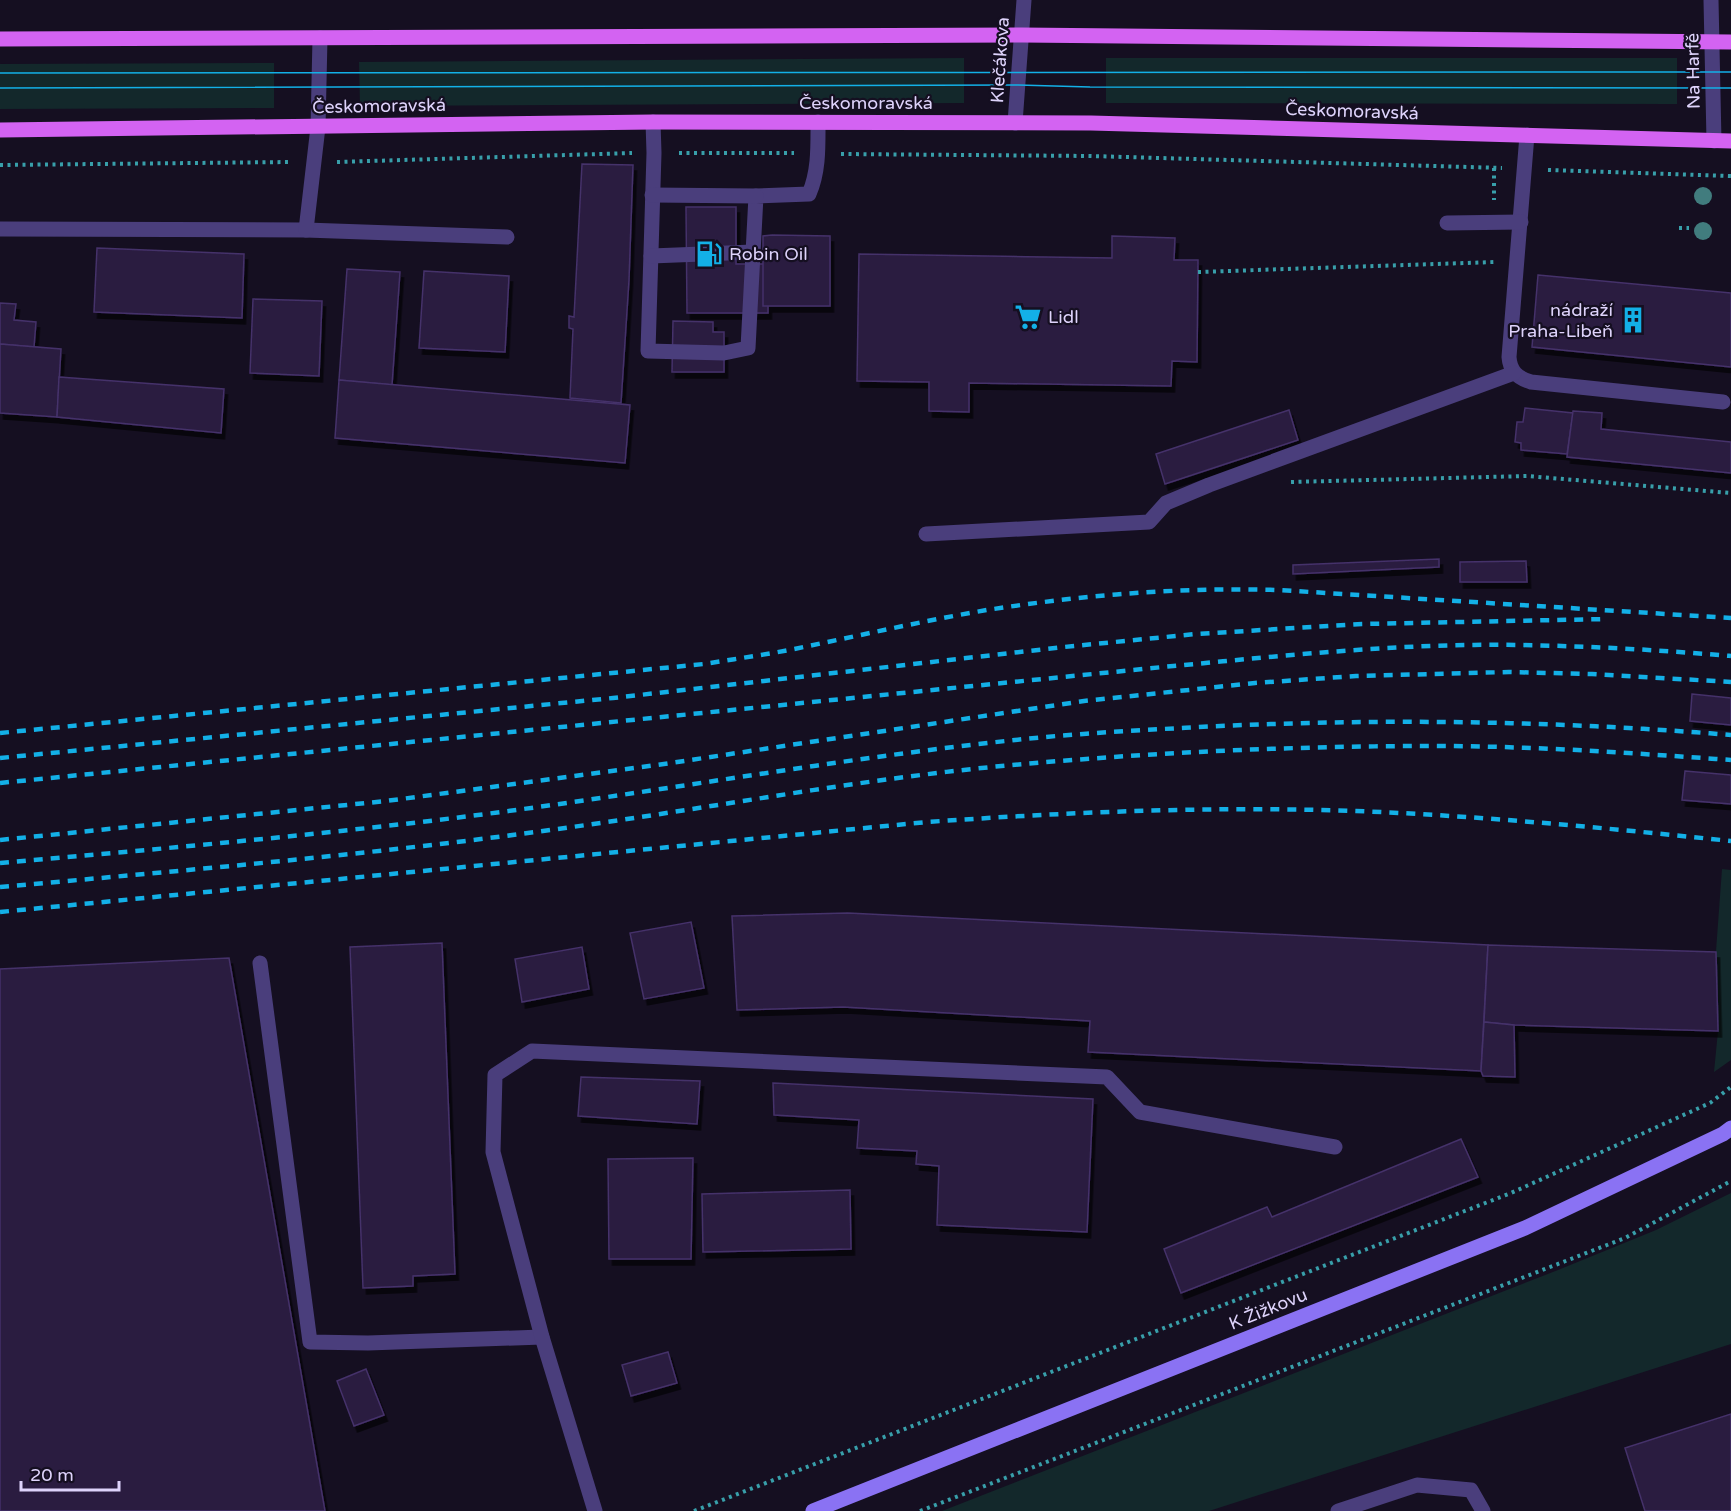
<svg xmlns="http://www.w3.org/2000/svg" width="1731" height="1511" font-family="'Varela Round',sans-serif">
<defs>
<filter id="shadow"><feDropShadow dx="3.5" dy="6" stdDeviation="0" flood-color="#0009"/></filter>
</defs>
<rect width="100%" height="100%" fill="#150f21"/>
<g fill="#13282b">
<path d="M 964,58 L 964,103 L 360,106 L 359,62 Z"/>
<path d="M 1106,58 L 1677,58 L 1677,104 L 1106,103 Z"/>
<path d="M 274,63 L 274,108 L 0,109 L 0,64 Z"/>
<path d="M 1722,869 L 1731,870 L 1731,1060 L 1714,1072 L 1718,1031 L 1716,951 Z"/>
<path d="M 1731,1193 L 1731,1344 L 1209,1511 L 942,1511 L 1558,1270 L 1656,1230 Z"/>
</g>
<g fill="#2a1d40" stroke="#45316a" stroke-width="1.5" filter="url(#shadow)">
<path d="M 582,164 L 633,165 L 629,280 L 621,403 L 570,398 L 573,329 L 569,328 L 569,316 L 574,317 Z"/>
<path d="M 686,207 L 736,207 L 736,264 L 768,264 L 768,313 L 687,313 Z"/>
<path d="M 772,235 L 830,236 L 830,306 L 763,306 L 763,236 Z"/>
<path d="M 1112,236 L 1175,238 L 1174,260 L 1198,260 L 1197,362 L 1172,361 L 1171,386 L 969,383 L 969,412 L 929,411 L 929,382 L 857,381 L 859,254 L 1112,258 Z"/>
<path d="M 97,248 L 244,254 L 242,318 L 94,312 Z"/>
<path d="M 347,269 L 400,272 L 392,385 L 339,380 Z"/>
<path d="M 424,271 L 509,276 L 505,352 L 419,348 Z"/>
<path d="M 1538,275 L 1731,293 L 1731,367 L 1532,347 Z"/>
<path d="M 253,299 L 322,301 L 319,376 L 250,373 Z"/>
<path d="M 0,303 L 16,304 L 14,320 L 36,322 L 34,347 L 0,344 Z"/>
<path d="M 673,321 L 713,322 L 713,332 L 724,332 L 724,372 L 672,372 Z"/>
<path d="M 0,344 L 61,349 L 57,417 L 0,413 Z"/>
<path d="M 59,377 L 224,389 L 221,433 L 57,417 Z"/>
<path d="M 339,380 L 630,405 L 625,463 L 335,438 Z"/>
<path d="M 1525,408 L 1573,413 L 1567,454 L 1521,450 L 1521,443 L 1515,442 L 1517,422 L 1523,422 Z"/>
<path d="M 1289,410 L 1298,440 L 1165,484 L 1156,454 Z"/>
<path d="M 1573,411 L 1602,413 L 1601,429 L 1731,442 L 1731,473 L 1567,457 Z"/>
<path d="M 1439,559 L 1439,567 L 1293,574 L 1293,565 Z"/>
<path d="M 1526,561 L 1527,582 L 1460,582 L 1460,562 Z"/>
<path d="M 1692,694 L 1731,698 L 1731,725 L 1690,721 Z"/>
<path d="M 1685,771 L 1731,775 L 1731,804 L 1682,800 Z"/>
<path d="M 848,913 L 1488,945 L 1481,1071 L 1088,1052 L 1090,1021 L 843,1007 L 737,1010 L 732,916 Z"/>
<path d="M 691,922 L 704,988 L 644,999 L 630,933 Z"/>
<path d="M 442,943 L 455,1274 L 413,1276 L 413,1286 L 363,1288 L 350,947 Z"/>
<path d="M 1488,945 L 1716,952 L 1718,1031 L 1514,1025 L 1484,1022 Z"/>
<path d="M 582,947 L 589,989 L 522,1002 L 515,959 Z"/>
<path d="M 229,958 L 325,1511 L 0,1511 L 0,969 Z"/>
<path d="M 1484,1022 L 1514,1025 L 1515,1077 L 1483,1076 L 1481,1071 Z"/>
<path d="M 581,1077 L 700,1081 L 697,1124 L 578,1116 Z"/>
<path d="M 773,1083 L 1093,1099 L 1087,1232 L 937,1225 L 939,1166 L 916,1164 L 917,1151 L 857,1148 L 859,1120 L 774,1115 Z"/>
<path d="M 1461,1139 L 1478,1177 L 1181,1293 L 1164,1249 L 1267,1207 L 1272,1217 Z"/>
<path d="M 693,1158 L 691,1259 L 609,1259 L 608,1159 Z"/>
<path d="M 850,1190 L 851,1249 L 703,1252 L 702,1194 Z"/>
<path d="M 668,1352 L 677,1383 L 631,1396 L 622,1365 Z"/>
<path d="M 366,1369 L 384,1415 L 354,1426 L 337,1381 Z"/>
<path d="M 1731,1414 L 1731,1511 L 1645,1511 L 1625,1448 Z"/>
</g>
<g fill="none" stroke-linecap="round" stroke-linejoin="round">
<g stroke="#389faa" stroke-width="4" stroke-dasharray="3 4.5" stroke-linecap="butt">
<path d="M 679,153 L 794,153"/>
<path d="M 841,154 L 1091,156 L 1502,168"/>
<path d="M 337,162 L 632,153"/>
<path d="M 0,165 L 290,162"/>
<path d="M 1494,168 L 1494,200"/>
<path d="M 1548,170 L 1731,176"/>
<path d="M 1679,228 L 1689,228"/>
<path d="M 1198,272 L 1494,262"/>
<path d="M 1291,482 L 1527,476 L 1731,493"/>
<path d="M 694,1511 L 1511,1193 L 1710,1103 L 1731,1087"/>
<path d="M 920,1511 L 1625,1238 L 1731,1181"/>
</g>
<g stroke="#4a3e7c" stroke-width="15">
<path d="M 653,122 L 654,153 L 648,351 L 724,353 L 748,348 L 756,196 L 809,194 C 819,171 818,146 818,122"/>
<path d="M 1527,135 L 1509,357 C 1510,371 1517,378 1531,382 L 1723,402"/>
<path d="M 652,195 L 756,196"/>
<path d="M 1447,223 L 1521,222"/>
<path d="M 0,229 L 306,230 L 507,237"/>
<path d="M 306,230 L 318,127 L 320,38"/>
<path d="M 651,256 L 753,252"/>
<path d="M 926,534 L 1149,522 L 1166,503 L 1209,485 L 1514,373"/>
<path d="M 260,963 L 310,1342 L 368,1343 L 542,1337"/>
<path d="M 595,1511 L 542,1337 L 493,1152 L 495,1075 L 532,1051 L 1107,1077 L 1140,1112 L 1335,1147"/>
<path d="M 1338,1511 L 1417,1485 L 1471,1490 L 1483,1511"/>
</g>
<g stroke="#4a3e7c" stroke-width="15">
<path d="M 1711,0 L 1714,141"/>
<path d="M 1015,123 L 1024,0"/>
</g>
<path stroke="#8a72f3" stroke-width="15" d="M 813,1511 L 1525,1228 L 1723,1134 L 1731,1128"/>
<g stroke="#d363f2" stroke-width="15">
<path d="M 0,39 L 1022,35 L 1731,42"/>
<path d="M 0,130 L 653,122 L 1091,123 L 1731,141"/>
</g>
<g stroke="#13b0e7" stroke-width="1.5">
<path d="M 0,73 L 1731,72"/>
<path d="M 0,88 L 1018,85 L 1090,87 L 1731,88"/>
</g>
<g stroke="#13b0e7" stroke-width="4.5" stroke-dasharray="9 8" stroke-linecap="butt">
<path d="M 0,733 L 704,664 C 734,659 764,655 794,649 C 858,636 922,621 987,610 C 1083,595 1181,587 1278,590 L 1731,618"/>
<path d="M 0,758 L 613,698 L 1064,647 L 1196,634 L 1362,624 L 1607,619"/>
<path d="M 0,783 L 1163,667 C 1281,656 1399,643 1517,645 C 1589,646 1660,650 1731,656"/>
<path d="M 0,840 L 386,801 L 657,765 L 1084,701 L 1255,683 L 1356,676 L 1509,672 L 1592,674 L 1731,682"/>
<path d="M 0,863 C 159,849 320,835 478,815 C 658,792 835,759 1015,740 C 1070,734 1126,731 1181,728 C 1364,718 1548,720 1731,735"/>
<path d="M 0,887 C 189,870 378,854 565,828 C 718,807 870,777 1024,764 C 1160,752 1297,746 1434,746 C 1533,746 1632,753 1731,760"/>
<path d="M 0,912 L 927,822 C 1070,812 1213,806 1356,811 C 1482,816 1606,828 1731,841"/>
</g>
</g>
<g fill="#417c7e">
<circle cx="1703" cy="196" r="9"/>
<circle cx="1703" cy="231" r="9"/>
</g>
<defs>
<g id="fuel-bare" transform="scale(2.07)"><path d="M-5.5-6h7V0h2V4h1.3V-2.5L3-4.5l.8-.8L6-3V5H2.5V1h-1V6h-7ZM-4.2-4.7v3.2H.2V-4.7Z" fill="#13b0e7" stroke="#150f21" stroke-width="2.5" paint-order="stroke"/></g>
<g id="supermarket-bare" transform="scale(2.07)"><path d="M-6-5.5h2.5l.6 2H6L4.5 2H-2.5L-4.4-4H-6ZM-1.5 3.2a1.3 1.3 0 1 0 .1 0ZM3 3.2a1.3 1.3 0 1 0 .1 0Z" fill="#13b0e7" stroke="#150f21" stroke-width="2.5" paint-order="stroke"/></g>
<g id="building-bare" transform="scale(2.07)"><path d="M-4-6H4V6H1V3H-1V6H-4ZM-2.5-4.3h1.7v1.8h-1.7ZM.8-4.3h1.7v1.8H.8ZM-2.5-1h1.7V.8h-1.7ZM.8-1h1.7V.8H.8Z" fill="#13b0e7" stroke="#150f21" stroke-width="2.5" paint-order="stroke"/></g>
</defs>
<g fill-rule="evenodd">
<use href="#fuel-bare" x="709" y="254"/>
<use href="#supermarket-bare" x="1028" y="317"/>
<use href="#building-bare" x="1633" y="320"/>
</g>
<g text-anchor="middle" stroke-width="4.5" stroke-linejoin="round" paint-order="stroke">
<g font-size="18" fill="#ded3fb" stroke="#150f21">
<text transform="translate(1000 60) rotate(-86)" y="6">Klečákova</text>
<text transform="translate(1693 71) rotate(-91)" y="6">Na Harfě</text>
<text x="866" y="109">Českomoravská</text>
<text transform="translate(379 106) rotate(-1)" y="6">Českomoravská</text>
<text transform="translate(1352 111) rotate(2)" y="6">Českomoravská</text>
<text transform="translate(1268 1309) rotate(-22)" y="6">K Žižkovu</text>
</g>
<g font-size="18" fill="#ded3fb" stroke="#150f21" text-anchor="start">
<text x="729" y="260">Robin Oil</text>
<text x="1613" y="316" text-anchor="end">nádraží<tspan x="1613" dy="21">Praha-Libeň</tspan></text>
<text x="1048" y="323">Lidl</text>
</g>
</g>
<path d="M21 1481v9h98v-9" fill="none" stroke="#ded3fb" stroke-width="3"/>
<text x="30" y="1481" font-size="18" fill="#ded3fb" stroke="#150f21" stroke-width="4.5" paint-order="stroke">20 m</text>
</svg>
